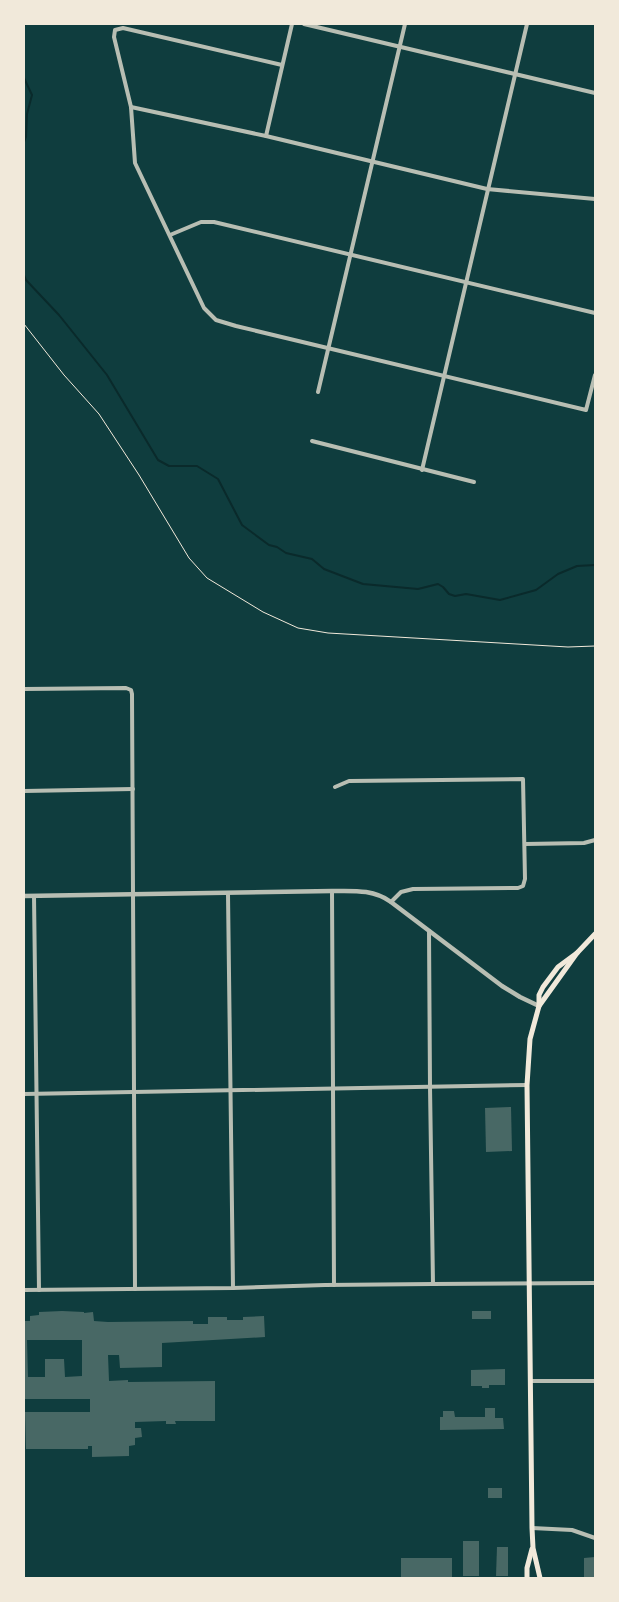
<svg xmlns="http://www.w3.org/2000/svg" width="619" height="1602" font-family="Montserrat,sans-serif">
<rect width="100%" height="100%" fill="#0f3d3e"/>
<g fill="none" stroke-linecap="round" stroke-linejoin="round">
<g stroke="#0a2a2b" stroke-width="2">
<path d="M 24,26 L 25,24"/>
<path d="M 24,78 L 32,95 L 27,114 L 26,137 L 24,142"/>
<path d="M 24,275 L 26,280 L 59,315 L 107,375 L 158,460 L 169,466 L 197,466 L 218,479 L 242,525 L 269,545 L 277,547 L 286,553 L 312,559 L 324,569 L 363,584 L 418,589 L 438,584 L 443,587 L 449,594 L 455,596 L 466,594 L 500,600 L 536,590 L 558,574 L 577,566 L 595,565"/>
</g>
</g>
<g fill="#486865" fill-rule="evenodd">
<path d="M 511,1107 L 512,1151 L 486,1152 L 485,1108 Z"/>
<path d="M 62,1311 L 84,1312 L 84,1313 L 93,1312 L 94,1321 L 108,1322 L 193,1321 L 193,1324 L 208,1324 L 208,1317 L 227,1317 L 227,1320 L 243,1320 L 243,1317 L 264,1316 L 265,1337 L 162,1343 L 162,1367 L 120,1368 L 119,1355 L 108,1355 L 109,1381 L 128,1380 L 128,1382 L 215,1381 L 215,1421 L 175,1421 L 176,1424 L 166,1424 L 166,1421 L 135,1422 L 135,1428 L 141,1428 L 142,1437 L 135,1438 L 135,1445 L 129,1446 L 129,1456 L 92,1457 L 92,1446 L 88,1446 L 88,1449 L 26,1449 L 25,1412 L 90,1412 L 90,1399 L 24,1399 L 24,1321 L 30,1321 L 30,1316 L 39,1315 L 39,1312 ZM 27,1340 L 82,1340 L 82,1376 L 65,1377 L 64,1359 L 45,1359 L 45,1377 L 28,1377 Z"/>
<rect x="472" y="1311" width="19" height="8"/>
<path d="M 505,1369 L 505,1385 L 489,1385 L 489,1388 L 482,1388 L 482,1386 L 471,1386 L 471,1370 Z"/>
<path d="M 485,1408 L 495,1408 L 495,1418 L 503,1418 L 504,1429 L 440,1430 L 440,1417 L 443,1417 L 443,1411 L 454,1411 L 455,1417 L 485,1417 Z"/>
<rect x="488" y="1488" width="14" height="10"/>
<rect x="463" y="1541" width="16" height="35"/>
<path d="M 497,1547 L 508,1547 L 508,1576 L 496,1576 Z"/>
<path d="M 595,1557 L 595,1578 L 584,1578 L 584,1558 Z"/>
<rect x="401" y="1558" width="51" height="20"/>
</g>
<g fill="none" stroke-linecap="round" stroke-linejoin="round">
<path stroke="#f1e9da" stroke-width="1" d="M 24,324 L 64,375 L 99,414 L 139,475 L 189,558 L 207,578 L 263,612 L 298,628 L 328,633 L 568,647 L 595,646"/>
<g stroke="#b8beb3" stroke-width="4">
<path d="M 304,24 L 595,93"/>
<path d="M 282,65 L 123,28 L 115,30 L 114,37 L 131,107 L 135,163 L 204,308 L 216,320 L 236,326 L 586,410 L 595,375"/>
<path d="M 131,107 L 266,136 L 487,189 L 595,199"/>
<path d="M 266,136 L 292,24"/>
<path d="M 170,235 L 201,222 L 214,222 L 595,313"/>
<path d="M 318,392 L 405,24"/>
<path d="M 312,441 L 474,482"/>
<path d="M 422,470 L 527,24"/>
<path d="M 24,689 L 126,688 L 131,690 L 132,694 L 135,1289"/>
<path d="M 335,787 L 349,781 L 523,779 L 525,879 L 523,886 L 518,888 L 413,889 L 401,892 L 391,902"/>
<path d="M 24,791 L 133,789"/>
<path d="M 525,844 L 584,843 L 595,840"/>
<path d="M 332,891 L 334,1285"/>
<path d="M 228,894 L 233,1288"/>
<path d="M 34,896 L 39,1290"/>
<path d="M 429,931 L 430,1087 L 433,1284"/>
<path d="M 24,1094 L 527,1085"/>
<path d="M 24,1290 L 233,1288 L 325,1285 L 433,1284 L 595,1283"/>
<path d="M 530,1381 L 595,1381"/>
<path d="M 532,1528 L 572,1530 L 595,1538"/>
</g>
<path stroke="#b8beb3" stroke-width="4.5" d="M 24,896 L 332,891 C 353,891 373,889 391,902 L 502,986 L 520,997 L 539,1006"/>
<g stroke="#f1e9da" stroke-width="5">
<path d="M 539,1006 L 577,953 L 595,934"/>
<path d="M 527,1578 L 527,1568 L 532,1549"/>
<path d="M 540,1578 L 533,1548 L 532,1528 L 527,1085 L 530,1039 L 539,1006 L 539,995 L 543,987 L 558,967 L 577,953"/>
</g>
</g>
<rect width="619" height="1602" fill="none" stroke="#f1e9da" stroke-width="50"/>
</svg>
